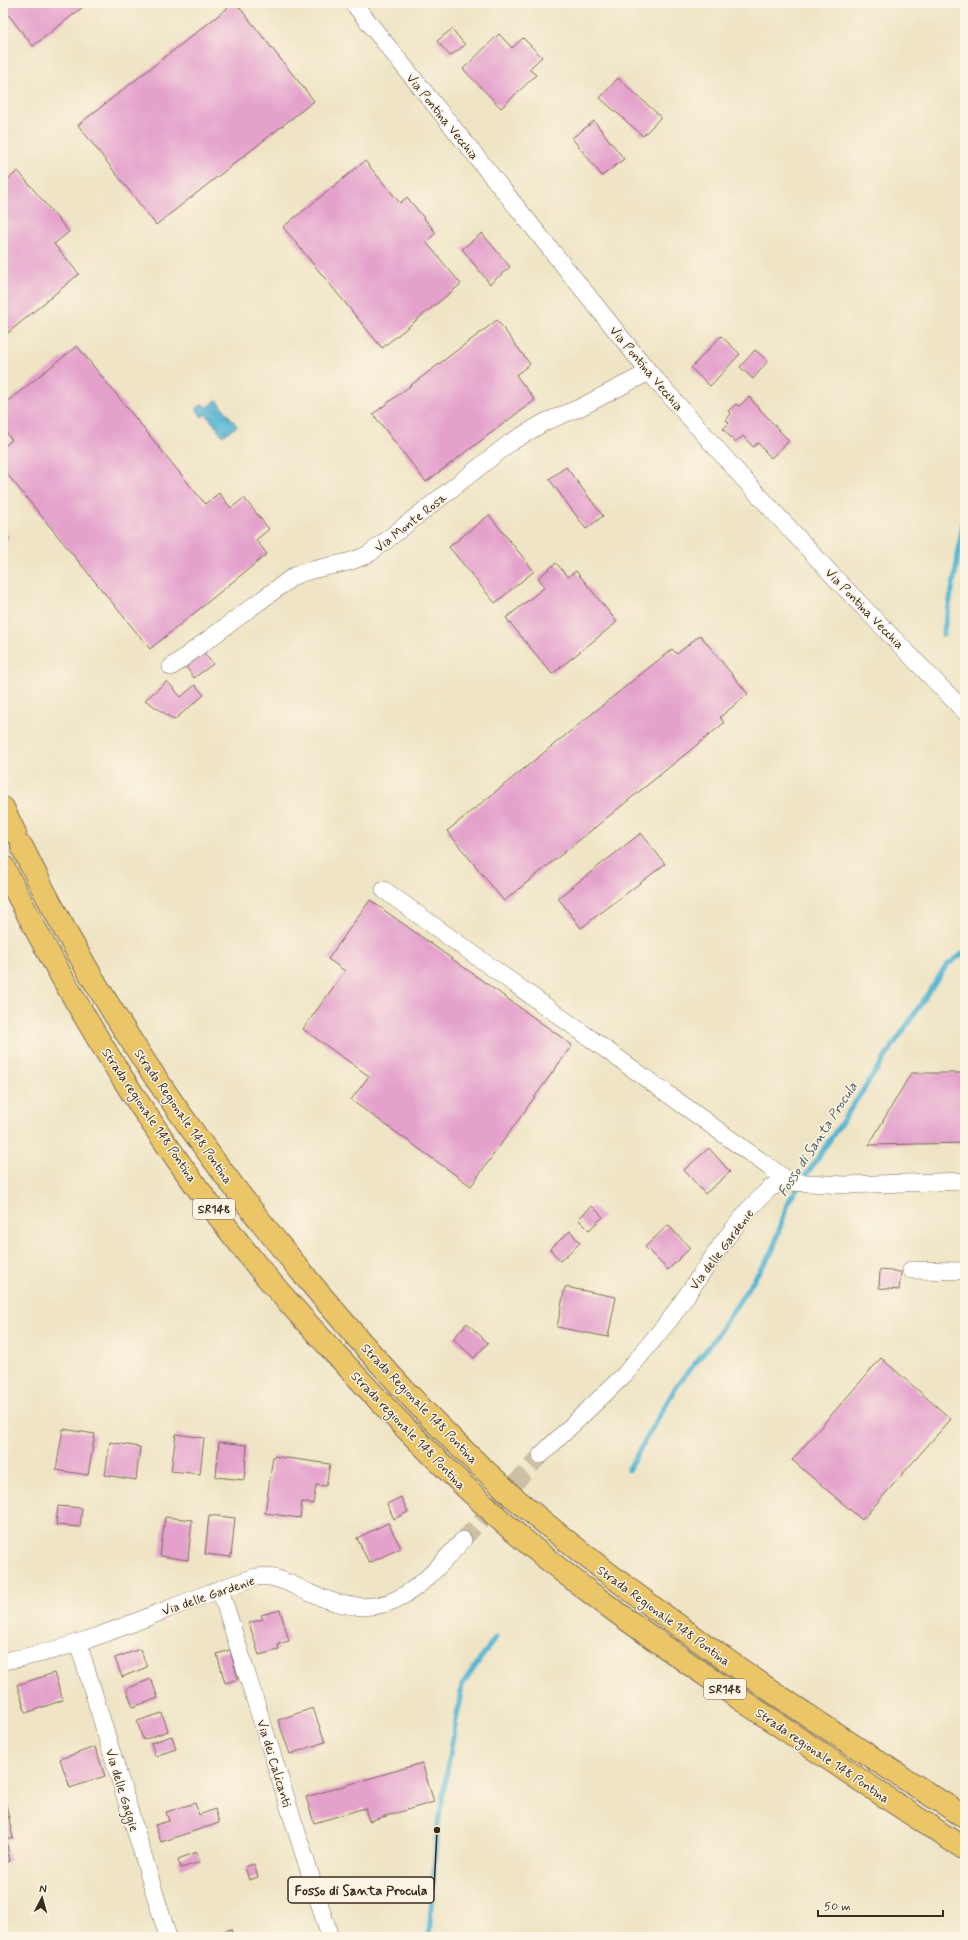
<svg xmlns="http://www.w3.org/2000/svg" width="968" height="1940" font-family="Mynerve,sans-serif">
<defs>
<pattern id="water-ripples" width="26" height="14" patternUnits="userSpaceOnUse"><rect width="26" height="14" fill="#55b5d3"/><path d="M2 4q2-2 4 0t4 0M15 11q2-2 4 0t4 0" fill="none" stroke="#4893ab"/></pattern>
</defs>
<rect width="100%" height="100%" fill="#fcf5e5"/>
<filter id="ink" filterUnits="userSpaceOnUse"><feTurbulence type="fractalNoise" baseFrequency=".025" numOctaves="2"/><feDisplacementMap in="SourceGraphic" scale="8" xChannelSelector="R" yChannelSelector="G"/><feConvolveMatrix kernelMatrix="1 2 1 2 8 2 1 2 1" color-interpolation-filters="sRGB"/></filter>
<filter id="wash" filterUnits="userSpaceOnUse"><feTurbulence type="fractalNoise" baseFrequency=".012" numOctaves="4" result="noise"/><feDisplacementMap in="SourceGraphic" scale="16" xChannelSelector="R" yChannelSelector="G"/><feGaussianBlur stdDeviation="0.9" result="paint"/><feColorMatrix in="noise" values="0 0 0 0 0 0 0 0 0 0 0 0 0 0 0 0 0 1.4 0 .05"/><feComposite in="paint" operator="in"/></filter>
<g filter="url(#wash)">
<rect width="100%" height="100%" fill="#efe4c5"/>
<path fill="url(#water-ripples)" stroke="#487078" d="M 217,400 L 237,426 L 223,436 L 206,414 L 202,417 L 196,409 L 203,404 L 206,408 Z"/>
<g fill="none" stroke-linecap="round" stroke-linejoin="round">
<g stroke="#55b5d3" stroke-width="5">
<path d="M 943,635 L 955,575 L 965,508"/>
<path d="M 803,1180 L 947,965 L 965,952"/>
<path d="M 628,1470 L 677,1385 L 711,1344 L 772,1252 L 789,1200 L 799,1186"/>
<path d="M 429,1937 L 437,1830 L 462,1685 L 496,1637"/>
</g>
</g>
<g id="blocks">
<g fill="#e4a1cc">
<path d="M 3,3 L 88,3 L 33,46 L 3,8 Z"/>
<path d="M 234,3 L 236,3 L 314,101 L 156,225 L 78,125 Z"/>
<path d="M 452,29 L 465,45 L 450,56 L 437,41 Z"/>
<path d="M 499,34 L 512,48 L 523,38 L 542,57 L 529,69 L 536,75 L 501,108 L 463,69 Z"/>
<path d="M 618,78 L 661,117 L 643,136 L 600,98 Z"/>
<path d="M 594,121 L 624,159 L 602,176 L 572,138 Z"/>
<path d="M 365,161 L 400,203 L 407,197 L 436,233 L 426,242 L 461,284 L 382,348 L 283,227 Z"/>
<path d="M 18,171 L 69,232 L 54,244 L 79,274 L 3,337 L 3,183 Z"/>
<path d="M 482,233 L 510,267 L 490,284 L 462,249 Z"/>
<path d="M 497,320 L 530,364 L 516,375 L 535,400 L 426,482 L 373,414 Z"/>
<path d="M 721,336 L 740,354 L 710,386 L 691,368 Z"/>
<path d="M 77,346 L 205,504 L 219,493 L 231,508 L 244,498 L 269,529 L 256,540 L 267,554 L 150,649 L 3,469 L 3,447 L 12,440 L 3,429 L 3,405 Z"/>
<path d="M 755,350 L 768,361 L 753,379 L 740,367 Z"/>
<path d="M 749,397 L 789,441 L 771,458 L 758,443 L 753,447 L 743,436 L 735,442 L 723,429 L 729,423 L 726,420 L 731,414 L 728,411 L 736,404 L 739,406 Z"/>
<path d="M 566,467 L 603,516 L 586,529 L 549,479 Z"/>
<path d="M 489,515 L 534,571 L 495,603 L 449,547 Z"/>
<path d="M 3,530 L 9,538 L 3,542 Z"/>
<path d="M 556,563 L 568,577 L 576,571 L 617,622 L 552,674 L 506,618 L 545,587 L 538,578 Z"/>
<path d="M 700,635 L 748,694 L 720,717 L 724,723 L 504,901 L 447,831 L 672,649 L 677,654 Z"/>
<path d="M 204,653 L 213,664 L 194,678 L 186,667 Z"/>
<path d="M 167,681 L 181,697 L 195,685 L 204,695 L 174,720 L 145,700 Z"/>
<path d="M 641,833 L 665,864 L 581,928 L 558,898 Z"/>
<path d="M 370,900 L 572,1045 L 471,1186 L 351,1100 L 369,1076 L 303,1029 L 345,971 L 328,959 Z"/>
<path d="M 911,1073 L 965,1073 L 965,1143 L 869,1145 Z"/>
<path d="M 709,1148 L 730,1172 L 705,1194 L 684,1170 Z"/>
<path d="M 592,1206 L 603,1217 L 589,1230 L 578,1219 Z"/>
<path d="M 668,1225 L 690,1248 L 668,1270 L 645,1247 Z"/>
<path d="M 570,1231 L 580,1243 L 560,1261 L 550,1249 Z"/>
<path d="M 880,1270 L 901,1272 L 899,1290 L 879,1288 Z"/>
<path d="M 565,1287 L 616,1297 L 608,1337 L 557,1327 Z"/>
<path d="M 467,1323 L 488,1343 L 474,1358 L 453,1339 Z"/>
<path d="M 881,1358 L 951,1419 L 862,1520 L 792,1460 Z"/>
<path d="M 63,1429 L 95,1434 L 88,1475 L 56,1470 Z"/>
<path d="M 176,1434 L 204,1438 L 200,1474 L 171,1471 Z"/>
<path d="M 110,1442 L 140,1447 L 136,1480 L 105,1475 Z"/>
<path d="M 219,1442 L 247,1445 L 244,1480 L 216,1477 Z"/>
<path d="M 273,1456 L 330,1464 L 326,1486 L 316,1485 L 313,1504 L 302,1502 L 300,1518 L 265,1513 Z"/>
<path d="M 401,1497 L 408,1512 L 394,1519 L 387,1504 Z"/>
<path d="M 58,1506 L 82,1508 L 80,1527 L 56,1525 Z"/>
<path d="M 209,1515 L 235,1518 L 231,1557 L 205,1554 Z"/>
<path d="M 165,1517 L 192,1520 L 188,1560 L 160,1556 Z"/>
<path d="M 388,1523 L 401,1548 L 369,1563 L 357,1538 Z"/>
<path d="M 280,1610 L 289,1641 L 278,1644 L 279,1650 L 259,1655 L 249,1623 L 263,1619 L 261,1615 Z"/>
<path d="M 140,1649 L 147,1667 L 122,1677 L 115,1658 Z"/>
<path d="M 230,1650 L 238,1679 L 225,1683 L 217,1654 Z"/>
<path d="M 54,1673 L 63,1700 L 26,1713 L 17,1685 Z"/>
<path d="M 151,1679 L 158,1698 L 133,1707 L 126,1689 Z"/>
<path d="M 313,1708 L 325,1742 L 290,1754 L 278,1720 Z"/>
<path d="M 162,1713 L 168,1731 L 143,1740 L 137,1721 Z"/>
<path d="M 172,1736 L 176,1749 L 155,1756 L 151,1743 Z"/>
<path d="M 95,1747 L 105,1776 L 70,1788 L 60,1759 Z"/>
<path d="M 422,1763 L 434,1802 L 369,1821 L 365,1808 L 314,1823 L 306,1797 Z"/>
<path d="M 195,1803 L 199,1815 L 215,1809 L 219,1823 L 161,1842 L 155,1825 L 169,1821 L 166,1812 Z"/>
<path d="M 6,1804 L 13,1838 L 6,1840 L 10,1861 L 3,1863 L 3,1805 Z"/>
<path d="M 197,1852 L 200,1862 L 181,1868 L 178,1859 Z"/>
<path d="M 254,1864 L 258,1877 L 249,1880 L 245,1867 Z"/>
<path d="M 231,1929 L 233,1935 L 237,1934 L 238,1937 L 225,1937 L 224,1931 Z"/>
</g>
</g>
</g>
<g filter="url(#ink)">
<use href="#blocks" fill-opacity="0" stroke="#7a6b58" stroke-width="1"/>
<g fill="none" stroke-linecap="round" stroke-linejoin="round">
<path stroke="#cbbfa4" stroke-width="17" stroke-dasharray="17 8" stroke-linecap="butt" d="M 463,1540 L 541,1455"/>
<g stroke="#7a6b58" stroke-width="18">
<g id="street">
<path d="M 353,3 L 649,372 L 741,476 L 836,579 L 965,712"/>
<path d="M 171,667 L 294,576 C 318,565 346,567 370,553 L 511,442 L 545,422 L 579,408 L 649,372"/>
<path d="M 384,890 L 790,1182"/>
<path d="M 911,1270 L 965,1271"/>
<path d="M 541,1455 L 625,1374 L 671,1318 L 726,1238 L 749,1209 L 770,1188 L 779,1184 L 790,1182 L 845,1185 L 965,1181"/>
<path d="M 220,1589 L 330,1937"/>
<path d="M 78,1642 L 168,1937"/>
<path d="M 3,1661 C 91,1648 171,1603 256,1577 C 276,1574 292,1585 310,1593 C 386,1627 415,1593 463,1540"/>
</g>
</g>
<g stroke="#7a6b58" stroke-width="24">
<g id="highway">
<path d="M 3,808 L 15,833"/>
<path d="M 22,847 C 97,1003 198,1148 309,1281 C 369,1353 432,1424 502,1486"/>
<path d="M 3,866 C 72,1005 157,1141 254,1262 C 283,1298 315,1332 346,1365 C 391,1414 437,1462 486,1506"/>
<path d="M 512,1496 C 654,1616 808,1718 965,1817"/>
<path d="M 495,1515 C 570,1582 652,1638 734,1695 C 811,1747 887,1799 965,1849"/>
</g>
</g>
<use href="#street" stroke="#fff" stroke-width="17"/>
<use href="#highway" stroke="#ebc669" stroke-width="22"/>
<g stroke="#7a6b58" stroke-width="24" stroke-linecap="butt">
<g id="highway-bridge">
<path d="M 502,1486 L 512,1496"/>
<path d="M 486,1506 L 495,1515"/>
</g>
</g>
<use href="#highway-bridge" stroke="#ebc669" stroke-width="22"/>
</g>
</g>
<g text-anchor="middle" stroke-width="3" stroke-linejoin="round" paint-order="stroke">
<g fill="#fcf5e5" stroke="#75675a" stroke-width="1">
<rect x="193" y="1199" width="42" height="20" rx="3"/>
<rect x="704" y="1679" width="42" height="20" rx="3"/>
</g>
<g font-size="12" font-weight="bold" fill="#3b2a1e">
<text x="214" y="1213">SR148</text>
<text x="725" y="1693">SR148</text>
</g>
<g font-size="13" fill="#3b2a1e" stroke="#fcf5e5">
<text transform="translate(443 116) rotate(51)" y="5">Via Pontina Vecchia</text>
<text transform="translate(647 368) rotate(50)" y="5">Via Pontina Vecchia</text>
<text transform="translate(410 522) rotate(-38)" y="5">Via Monte Rosa</text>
<text transform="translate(865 608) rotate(46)" y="5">Via Pontina Vecchia</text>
<text transform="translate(150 1115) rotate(56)" y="5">Strada regionale 148 Pontina</text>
<text transform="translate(184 1116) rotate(55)" y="5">Strada Regionale 148 Pontina</text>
<text transform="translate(721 1249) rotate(-53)" y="5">Via delle Gardenie</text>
<text transform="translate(420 1403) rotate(46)" y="5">Strada Regionale 148 Pontina</text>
<text transform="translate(409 1430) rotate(46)" y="5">Strada regionale 148 Pontina</text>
<text transform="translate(208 1595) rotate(-19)" y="5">Via delle Gardenie</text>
<text transform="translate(664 1615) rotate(36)" y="5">Strada Regionale 148 Pontina</text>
<text transform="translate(823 1755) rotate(34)" y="5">Strada regionale 148 Pontina</text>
<text transform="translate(275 1763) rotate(73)" y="5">Via dei Calicanti</text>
<text transform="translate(123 1790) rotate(73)" y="5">Via delle Gaggie</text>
</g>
<g font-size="14" font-style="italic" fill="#445b5d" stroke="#fcf5e5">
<text transform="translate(817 1139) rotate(-57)" y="5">Fosso di Santa Procula</text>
</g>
</g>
<path fill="none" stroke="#3b2a1e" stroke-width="1.5" d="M437 1830L434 1890"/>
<circle fill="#3b2a1e" stroke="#fcf5e5" stroke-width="1.5" cx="437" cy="1830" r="4"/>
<rect fill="#fcf5e5" stroke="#3b2a1e" stroke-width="1.5" x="288" y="1877" width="146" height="26" rx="4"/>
<g font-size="14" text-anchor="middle" font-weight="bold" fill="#3b2a1e">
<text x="361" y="1895">Fosso di Santa Procula</text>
</g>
<rect width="968" height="1940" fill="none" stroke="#fcf5e5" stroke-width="16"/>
<g transform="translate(42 1898) rotate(6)" stroke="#fcf5e5" stroke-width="3" paint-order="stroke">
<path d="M0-3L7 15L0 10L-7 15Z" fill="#3b2a1e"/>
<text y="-6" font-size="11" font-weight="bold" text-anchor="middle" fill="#3b2a1e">N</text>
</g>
<path d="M818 1910v6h125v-6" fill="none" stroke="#3b2a1e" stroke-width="2"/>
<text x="824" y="1910" font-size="12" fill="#3b2a1e" stroke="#fcf5e5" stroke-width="3" paint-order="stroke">50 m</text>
</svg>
